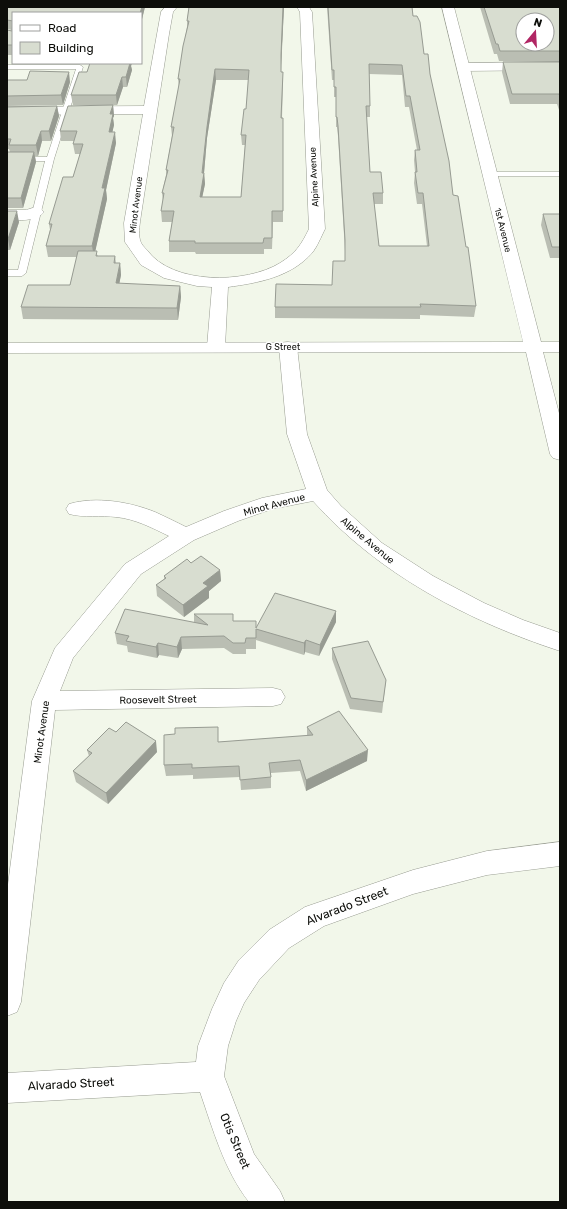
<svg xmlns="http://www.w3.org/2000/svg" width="567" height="1209" font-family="Rubik,sans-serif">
<rect width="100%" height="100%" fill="#f2f7ea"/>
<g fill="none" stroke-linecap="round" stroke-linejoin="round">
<g stroke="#989c91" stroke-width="1">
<g id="lane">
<path d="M 7,65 L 80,65 L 83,67 L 54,159 L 26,273 L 22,276 L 7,276 L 7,270 L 18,270 L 45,161 L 7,161 L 7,157 L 47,157 L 76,69 L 7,69 Z"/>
<path d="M 486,172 L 560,172 L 560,176 L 489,176 L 485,174 Z"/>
</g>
</g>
<g stroke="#989c91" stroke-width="1">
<g id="street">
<path d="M 165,7 L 177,7 L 173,12 L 169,34 L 141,215 C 140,223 138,232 140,240 C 141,244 144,247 147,250 C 172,285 246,284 280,263 C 296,253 301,245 309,229 L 300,12 L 297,7 L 309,7 L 312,12 L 325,229 C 321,237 317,247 312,253 C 291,277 258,283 228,287 L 225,347 L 222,351 L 216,352 L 210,351 L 207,347 L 212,287 L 197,286 L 164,278 L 141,265 L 125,242 L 124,223 L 143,114 L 7,115 L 7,107 L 144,106 L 161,12 Z"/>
<path d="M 560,62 L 560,70 L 463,71 L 459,70 L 457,67 L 459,64 L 463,63 Z"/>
<path d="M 36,207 L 41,209 L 44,212 C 36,222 18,220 7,220 L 7,210 L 26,210 Z"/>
<path d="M 288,342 L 294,343 L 297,347 L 307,434 L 327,490 L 341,506 L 382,543 L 433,576 L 484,603 L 523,620 L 560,633 L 560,651 C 468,621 378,574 313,501 L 272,509 L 238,521 L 194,540 L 141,574 L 73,658 L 60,691 L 273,688 L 281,690 L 285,697 L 281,704 L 273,706 L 55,710 L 21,1002 L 17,1012 L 7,1016 L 7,892 L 32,701 L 55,648 L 125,564 L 169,536 C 152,528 136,519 116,517 C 101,515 84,518 69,514 L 66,509 L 69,504 C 96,496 130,502 155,512 C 166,517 176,522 186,527 L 224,511 L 262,498 L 306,489 L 287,434 L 279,347 L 282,343 Z"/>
<path d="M 560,842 L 560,866 L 487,875 L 413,894 L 324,926 L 289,948 L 259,980 L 244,1003 L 236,1021 L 228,1046 L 224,1076 L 254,1154 L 280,1191 L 285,1202 L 249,1202 C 224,1170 213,1129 200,1092 L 7,1103 L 7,1073 L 196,1062 L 198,1046 L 212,1009 L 224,983 L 239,960 L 269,930 L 305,907 L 413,870 L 487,851 Z"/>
</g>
</g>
<g stroke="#989c91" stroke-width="1">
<path id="secondary" d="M 442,7 L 454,7 L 541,342 L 560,342 L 560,352 L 543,352 L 560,417 L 560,460 L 553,458 L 550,454 L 526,352 L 7,353 L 7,343 L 523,342 Z"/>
</g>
<use href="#lane" fill="#fff" fill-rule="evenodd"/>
<use href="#street" fill="#fff" fill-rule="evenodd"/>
<use href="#secondary" fill="#fff" fill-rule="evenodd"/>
</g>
<g fill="#babeb3" fill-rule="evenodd">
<path d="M 7,7 L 145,7 L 141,23 L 141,13 L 13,13 L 13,55 L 7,55 L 7,30 L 12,31 L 12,30 L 7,29 Z"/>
<path d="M 189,7 L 284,7 L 281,72 L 283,82 L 282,118 L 283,118 L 283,222 L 273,222 L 272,249 L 264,249 L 264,254 L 196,254 L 195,252 L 169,252 L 169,241 L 172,222 L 162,222 L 161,211 L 163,201 L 162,193 L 166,175 L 166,170 L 172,136 L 171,127 L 179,87 L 178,79 L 187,27 L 187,21 ZM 216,80 L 249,80 L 246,109 L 241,135 L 242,145 L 245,145 L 241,197 L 202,197 L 205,184 L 204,173 L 207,138 Z"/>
<path d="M 327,7 L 412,7 L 413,16 L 424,54 L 430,74 L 453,195 L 476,306 L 474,317 L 420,315 L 420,319 L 275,318 L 275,307 L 332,285 L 345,261 L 345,251 L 338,136 L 337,127 L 336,127 L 336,97 L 334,97 L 334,80 L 332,80 ZM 369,74 L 402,75 L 405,107 L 409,107 L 417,150 L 415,150 L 414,160 L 415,172 L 414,183 L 417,204 L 422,204 L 427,246 L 379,246 L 374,204 L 383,204 L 383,193 L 370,172 L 366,117 L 370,117 L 370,106 Z"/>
<path d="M 480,7 L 560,7 L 560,61 L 499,61 L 497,54 L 494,54 Z"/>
<path d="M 503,62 L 560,62 L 560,113 L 557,104 L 510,104 L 502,72 Z"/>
<path d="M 90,63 L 132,63 L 131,66 L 132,70 L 127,87 L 123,87 L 117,105 L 73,105 L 71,95 L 87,72 Z"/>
<path d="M 7,80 L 70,82 L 63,105 L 7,106 Z"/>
<path d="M 113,105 L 114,116 L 113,118 L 114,125 L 112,132 L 116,143 L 106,190 L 107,199 L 95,251 L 98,256 L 115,256 L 116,263 L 120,263 L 121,275 L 119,284 L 180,286 L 181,297 L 178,320 L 23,319 L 21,307 L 70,285 L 77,257 L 48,257 L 46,246 L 50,230 L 49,224 L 73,177 L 80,154 L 75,154 L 73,144 L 74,141 L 61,141 L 60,131 Z"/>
<path d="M 57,106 L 59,116 L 51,141 L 42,141 L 38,156 L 35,156 L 36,162 L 23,208 L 7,208 L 7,152 L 10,152 L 9,149 L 7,149 L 7,107 Z"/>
<path d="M 7,211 L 19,222 L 10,250 L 7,250 Z"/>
<path d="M 543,214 L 560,214 L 560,258 L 550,258 L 541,225 Z"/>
<path d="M 191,563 L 220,570 L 221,581 L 209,591 L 209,598 L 184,617 L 157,596 L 156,585 L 164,579 L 164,576 Z"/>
<path d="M 194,614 L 233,614 L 233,621 L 256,628 L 336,622 L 319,656 L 305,652 L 304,655 L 256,640 L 256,649 L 246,649 L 246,654 L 233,654 L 224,648 L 182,649 L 178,658 L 159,655 L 157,658 L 128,652 L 127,646 L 117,644 L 115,633 L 194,622 Z"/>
<path d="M 332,648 L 386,680 L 382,713 L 350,709 L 332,659 Z"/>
<path d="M 307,727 L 367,761 L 306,791 L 300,771 L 271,773 L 271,788 L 241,790 L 240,777 L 193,779 L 193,775 L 166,776 L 164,765 L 219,742 L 307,736 Z"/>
<path d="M 116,732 L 157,752 L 108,804 L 76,782 L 73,771 L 89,756 L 87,750 Z"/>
</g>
<g fill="#979b92">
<path d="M 142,7 L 145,7 L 141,23 L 141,13 L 140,13 Z"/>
<path d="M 283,7 L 284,7 L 281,65 L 281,55 Z"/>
<path d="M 130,63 L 132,63 L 131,66 L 132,70 L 127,87 L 126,77 Z"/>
<path d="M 215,69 L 216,80 L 207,138 L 204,173 L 205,184 L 200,208 L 200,197 L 207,127 Z"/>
<path d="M 69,72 L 70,82 L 63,105 L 61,95 Z"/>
<path d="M 122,77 L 123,87 L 117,105 L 116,95 Z"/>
<path d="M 113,105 L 114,116 L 113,118 L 114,125 L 110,143 L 109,132 L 110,114 Z"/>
<path d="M 57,106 L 59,116 L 51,141 L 49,131 Z"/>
<path d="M 41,131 L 42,141 L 38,156 L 36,145 Z"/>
<path d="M 115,132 L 116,143 L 106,190 L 107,199 L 94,257 L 92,246 L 102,188 Z"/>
<path d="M 34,152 L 36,162 L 23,208 L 21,198 Z"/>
<path d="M 17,211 L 19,222 L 10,250 L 8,239 Z"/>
<path d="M 120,263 L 121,275 L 117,295 L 116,283 Z"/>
<path d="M 180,286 L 181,297 L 178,320 L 177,308 Z"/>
<path d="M 220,570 L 221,581 L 209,591 L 209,598 L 184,617 L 183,605 L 203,583 Z"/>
<path d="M 336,611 L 336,622 L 319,656 L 320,645 Z"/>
<path d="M 181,637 L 182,649 L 178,658 L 177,647 Z"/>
<path d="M 306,640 L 305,652 L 304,655 L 304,643 Z"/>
<path d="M 158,643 L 159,655 L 157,658 L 156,647 Z"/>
<path d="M 156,741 L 157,752 L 108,804 L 106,793 Z"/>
<path d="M 368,750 L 367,761 L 306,791 L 306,780 Z"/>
</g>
<g fill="#d8ddd0" stroke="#979b92" fill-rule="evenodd">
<path d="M 7,7 L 142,7 L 140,13 L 13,13 L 13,45 L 7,45 L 7,30 L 12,31 L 13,21 L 7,20 Z"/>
<path d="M 189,7 L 283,7 L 281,55 L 281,72 L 283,72 L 281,118 L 283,118 L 283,211 L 272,211 L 272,238 L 264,238 L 263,243 L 195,243 L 195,241 L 169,241 L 174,211 L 161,211 L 164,193 L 162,193 L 168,170 L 166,170 L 174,127 L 171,127 L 180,79 L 178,79 L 183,46 L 189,21 L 187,21 ZM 215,69 L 249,70 L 246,109 L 244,109 L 241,135 L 246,135 L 241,197 L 200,197 L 204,173 L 202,173 L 207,127 Z"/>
<path d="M 328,7 L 412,7 L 413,16 L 417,16 L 420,22 L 424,54 L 428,54 L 430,74 L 449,161 L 453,195 L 458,196 L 466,247 L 468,247 L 476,306 L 420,304 L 421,307 L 275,307 L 276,284 L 332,285 L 333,261 L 345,261 L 345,240 L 338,126 L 337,117 L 336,117 L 336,87 L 334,87 L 334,70 L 332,70 ZM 369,64 L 402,65 L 406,96 L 410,96 L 420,150 L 415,150 L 417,172 L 415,172 L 418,193 L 423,193 L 429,246 L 379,246 L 373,193 L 383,193 L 381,172 L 370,172 L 366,106 L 370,106 Z"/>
<path d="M 484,7 L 560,7 L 560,51 L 500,51 L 498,44 L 496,44 ZM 523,20 L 547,20 L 547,44 L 523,44 Z"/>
<path d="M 503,62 L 560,62 L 560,97 L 559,94 L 512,94 Z"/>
<path d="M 90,63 L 130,63 L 126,77 L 122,77 L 116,95 L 71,95 L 79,72 L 87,72 Z"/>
<path d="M 30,71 L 69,72 L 61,95 L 7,96 L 7,80 L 27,80 Z"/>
<path d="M 113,105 L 110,114 L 113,114 L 109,132 L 115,132 L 102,188 L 105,188 L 92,246 L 46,246 L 52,224 L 49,224 L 63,177 L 73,177 L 83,144 L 73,144 L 77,131 L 60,131 L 68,106 Z"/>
<path d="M 57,106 L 49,131 L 41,131 L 36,145 L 9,145 L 11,139 L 7,139 L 7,107 Z"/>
<path d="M 7,152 L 34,152 L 21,198 L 7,198 Z"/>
<path d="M 7,211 L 17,211 L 8,239 L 7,239 Z"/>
<path d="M 543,214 L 560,214 L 560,247 L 552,247 Z"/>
<path d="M 78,251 L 97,251 L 96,256 L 115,256 L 114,263 L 120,263 L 116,283 L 180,286 L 177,308 L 21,307 L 28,285 L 70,285 Z"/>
<path d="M 201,556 L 220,570 L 203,583 L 208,586 L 183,605 L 156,585 L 166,578 L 164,576 L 187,559 L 191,563 Z"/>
<path d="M 275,593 L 336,611 L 320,645 L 306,640 L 304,643 L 256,629 L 256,638 L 246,638 L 245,643 L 233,643 L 224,636 L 181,637 L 177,647 L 158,643 L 156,647 L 126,641 L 129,636 L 115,633 L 125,609 L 208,625 L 194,614 L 233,614 L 233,621 L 256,621 L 256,628 Z"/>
<path d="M 368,641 L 386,680 L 383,702 L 351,698 L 332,648 Z"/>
<path d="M 339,711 L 368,750 L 306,780 L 300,760 L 269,763 L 271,777 L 240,780 L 239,766 L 192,768 L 192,764 L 164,765 L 164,735 L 175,734 L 175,728 L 218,727 L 218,742 L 313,735 L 307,727 Z"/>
<path d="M 126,722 L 156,741 L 106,793 L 73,771 L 92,753 L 87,750 L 109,728 L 116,732 Z"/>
</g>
<g text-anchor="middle" stroke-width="3" stroke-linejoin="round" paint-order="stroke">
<g font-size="9" fill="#0d0e0a" stroke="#fff">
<text transform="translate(314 177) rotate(-93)" y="3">Alpine Avenue</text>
<text transform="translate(136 205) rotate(-83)" y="3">Minot Avenue</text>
<text transform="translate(503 230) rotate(76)" y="3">1st Avenue</text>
<text x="283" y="350">G Street</text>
</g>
<g font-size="10" fill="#0d0e0a" stroke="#fff">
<text transform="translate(274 504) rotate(-15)" y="4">Minot Avenue</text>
<text transform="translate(368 540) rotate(40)" y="4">Alpine Avenue</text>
<text transform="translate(158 699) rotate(-1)" y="4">Roosevelt Street</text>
<text transform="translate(41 732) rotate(-82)" y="4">Minot Avenue</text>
</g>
<g font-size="12" fill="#0d0e0a" stroke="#fff">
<text transform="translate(347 906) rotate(-21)" y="4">Alvarado Street</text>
<text transform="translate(71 1084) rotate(-3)" y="4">Alvarado Street</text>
<text transform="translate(235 1141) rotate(67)" y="4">Otis Street</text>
</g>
</g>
<rect width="567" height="1209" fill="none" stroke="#0d0e0a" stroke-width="16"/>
<rect x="12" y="12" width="130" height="52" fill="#ffffff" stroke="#9e9f9d"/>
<rect x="20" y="25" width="20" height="6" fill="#ffffff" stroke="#9e9f9d"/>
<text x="48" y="32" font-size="12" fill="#0d0e0a">Road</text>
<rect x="20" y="42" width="20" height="12" fill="#d8ddd0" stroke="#9e9f9d"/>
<text x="48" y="52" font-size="12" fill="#0d0e0a">Building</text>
<g transform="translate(535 32) rotate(18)"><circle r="19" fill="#ffffff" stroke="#9e9f9d"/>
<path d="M0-3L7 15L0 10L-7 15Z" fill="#b12664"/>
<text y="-6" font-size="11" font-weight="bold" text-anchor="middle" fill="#0d0e0a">N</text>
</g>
</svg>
